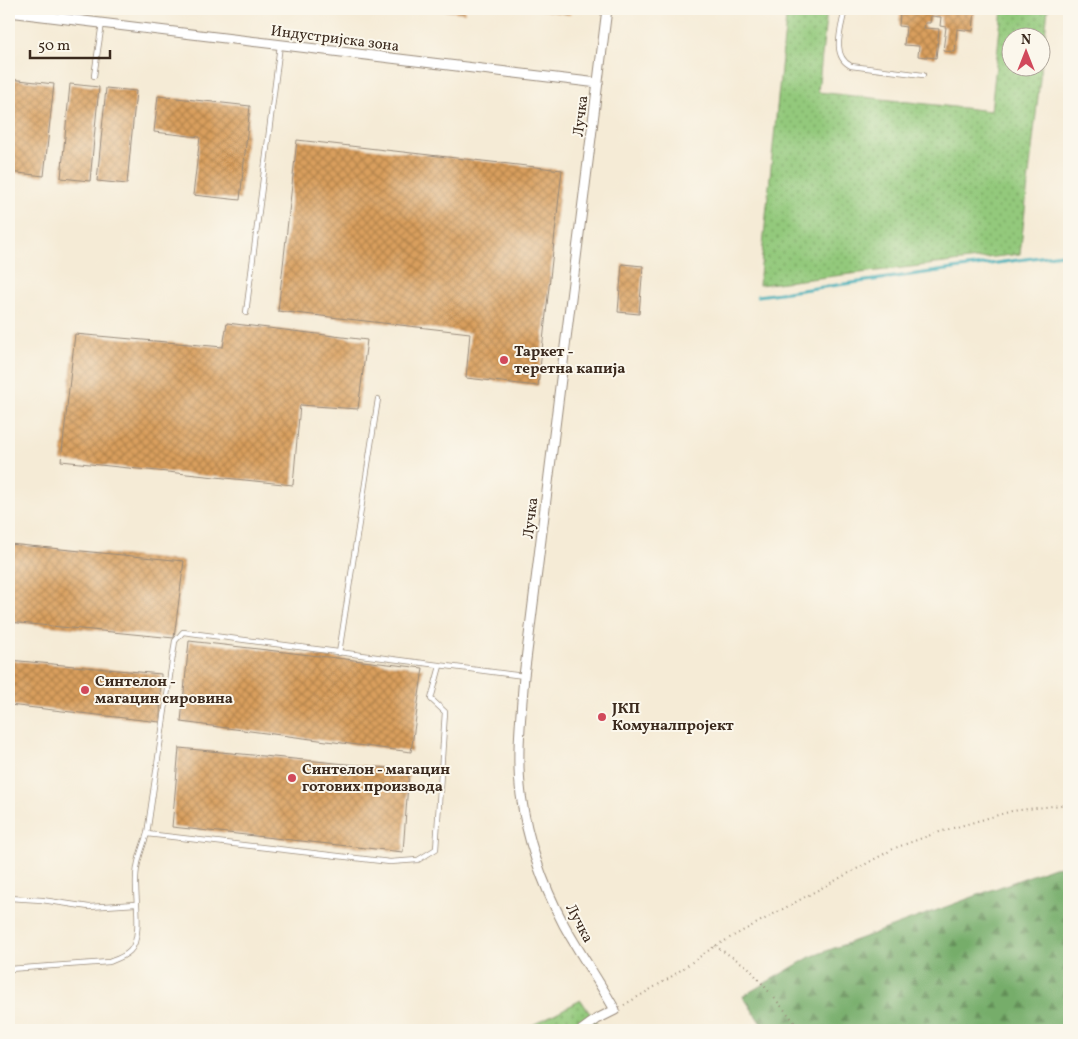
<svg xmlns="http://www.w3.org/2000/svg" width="1078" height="1039" font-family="Vollkorn,serif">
<defs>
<pattern id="grass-dots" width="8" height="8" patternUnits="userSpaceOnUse" patternTransform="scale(1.25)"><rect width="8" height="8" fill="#93c97b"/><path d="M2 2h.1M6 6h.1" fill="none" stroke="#79a364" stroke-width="1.8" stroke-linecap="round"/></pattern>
<pattern id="forest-firs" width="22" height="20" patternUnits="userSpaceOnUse" patternTransform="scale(1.25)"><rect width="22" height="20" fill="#76ad6b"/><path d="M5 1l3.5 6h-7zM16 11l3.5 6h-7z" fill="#628d57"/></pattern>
<pattern id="building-cross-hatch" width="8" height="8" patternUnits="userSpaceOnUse" patternTransform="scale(1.25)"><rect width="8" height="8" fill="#d99f5d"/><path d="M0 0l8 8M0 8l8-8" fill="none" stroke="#b1824c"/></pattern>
</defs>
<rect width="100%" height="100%" fill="#fbf7ec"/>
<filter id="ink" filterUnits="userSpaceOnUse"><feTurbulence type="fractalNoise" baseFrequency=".02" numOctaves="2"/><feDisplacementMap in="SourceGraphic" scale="10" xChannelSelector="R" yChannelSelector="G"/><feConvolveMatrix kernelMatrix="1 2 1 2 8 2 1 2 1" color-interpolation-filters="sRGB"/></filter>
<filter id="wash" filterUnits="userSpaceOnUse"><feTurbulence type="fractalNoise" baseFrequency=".0096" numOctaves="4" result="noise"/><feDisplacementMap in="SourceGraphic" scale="20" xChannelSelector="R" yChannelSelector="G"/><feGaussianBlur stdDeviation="1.12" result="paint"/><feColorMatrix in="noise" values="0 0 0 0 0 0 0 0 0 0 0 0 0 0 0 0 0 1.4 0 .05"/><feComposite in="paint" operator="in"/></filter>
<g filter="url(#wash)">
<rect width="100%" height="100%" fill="#f5ebd6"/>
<g fill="url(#grass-dots)" stroke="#677a4c" fill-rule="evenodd">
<path d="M 787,9 L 827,9 L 818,92 L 991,111 L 1002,9 L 1048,9 L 1020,254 L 759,285 ZM 1010,38 L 1040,38 L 1040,68 L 1010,68 Z"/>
<path d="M 581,1000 L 601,1030 L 523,1030 Z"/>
</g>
<path fill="url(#forest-firs)" stroke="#586c44" d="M 1069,865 L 1069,1030 L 765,1030 L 743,996 L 810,957 L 1054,867 Z"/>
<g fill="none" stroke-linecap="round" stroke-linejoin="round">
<path stroke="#3fafb9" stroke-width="3" d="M 758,296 L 1069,253"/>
</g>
<g id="blocks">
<g fill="url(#building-cross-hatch)">
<path d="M 434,9 L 465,9 L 465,13 L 434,10 Z"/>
<path d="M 534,9 L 571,9 L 570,15 Z"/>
<path d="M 891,9 L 975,9 L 973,31 L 957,29 L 955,52 L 943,51 L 946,27 L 940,26 L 941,17 L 931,16 L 930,23 L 925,23 L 924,28 L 939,29 L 936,58 L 918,56 L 919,46 L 904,45 L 906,27 L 899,26 L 900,12 L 891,11 Z"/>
<path d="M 10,79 L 54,84 L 44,176 L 9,172 L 9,92 Z"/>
<path d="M 70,84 L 99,87 L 90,181 L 61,178 Z"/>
<path d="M 106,88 L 136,91 L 127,184 L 97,181 Z"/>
<path d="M 158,96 L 250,106 L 240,200 L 193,195 L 200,137 L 154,132 Z"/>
<path d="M 297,140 L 562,170 L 538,386 L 466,378 L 470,333 L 278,311 Z"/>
<path d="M 622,264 L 643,266 L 639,314 L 618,312 Z"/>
<path d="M 227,323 L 367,340 L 358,409 L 300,405 L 293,485 L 61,461 L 75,334 L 223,347 Z"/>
<path d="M 9,544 L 184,561 L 174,638 L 9,622 Z"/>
<path d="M 189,641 L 423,668 L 411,752 L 181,722 Z"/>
<path d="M 9,660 L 161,674 L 160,722 L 9,705 Z"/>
<path d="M 179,748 L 409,770 L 403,852 L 172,827 Z"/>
</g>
</g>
</g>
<g filter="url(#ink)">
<use href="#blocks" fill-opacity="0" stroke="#988a7a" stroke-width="1"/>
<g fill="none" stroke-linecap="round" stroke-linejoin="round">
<g stroke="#988a7a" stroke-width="6">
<g id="service">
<path d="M 845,9 C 842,26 830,56 851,66 L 923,75"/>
<path d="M 94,76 L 102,23"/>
<path d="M 246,313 L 280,45"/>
<path d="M 339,653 L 378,399"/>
<path d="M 147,834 L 390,862 L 418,860 L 436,849 L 445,712 L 431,699 L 440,666"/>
<path d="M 9,898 L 42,900 L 89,907 L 136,904"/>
<path d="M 9,969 L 109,962 C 117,959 124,957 130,951 C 143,938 135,898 136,879 C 136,864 142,848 147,834 L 175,641 L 183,632 L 524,676"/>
</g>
</g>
<g stroke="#988a7a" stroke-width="11">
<g id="minor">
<path d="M 9,12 L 598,83"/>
<path d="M 582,1030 L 597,1019 L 615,1010 C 599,981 580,954 564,925 C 543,885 527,840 521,795 C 516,756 521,715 524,676 L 607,9"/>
</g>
</g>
<g stroke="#988a7a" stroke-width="2" stroke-dasharray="1 4" stroke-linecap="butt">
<path d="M 715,946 L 748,967 L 793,1020 L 799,1030"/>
<path d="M 624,1005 L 668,979 L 715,946 L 895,848 L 936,833 L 1012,811 L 1069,804"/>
</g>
<use href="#service" stroke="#fff" stroke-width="4.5"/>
<use href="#minor" stroke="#fff" stroke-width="9"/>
</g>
</g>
<g fill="#d1495b" stroke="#fbf7ec" stroke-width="2">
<circle cx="504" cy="360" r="5"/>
<circle cx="85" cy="690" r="5"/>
<circle cx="602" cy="717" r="5"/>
<circle cx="292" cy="778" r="5"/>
</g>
<g text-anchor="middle" stroke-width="4" stroke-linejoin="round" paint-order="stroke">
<g font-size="15" fill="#3b2a1e" stroke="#fbf7ec">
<text transform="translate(335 38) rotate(7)" y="5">Индустријска зона</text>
<text transform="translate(580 116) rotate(-83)" y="5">Лучка</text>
<text transform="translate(530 518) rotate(-83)" y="5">Лучка</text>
<text transform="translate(580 923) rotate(62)" y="5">Лучка</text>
</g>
<g font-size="15" font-weight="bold" fill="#3b2a1e" stroke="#fbf7ec" text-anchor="start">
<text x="514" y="356">Таркет -<tspan x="514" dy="17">теретна капија</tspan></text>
<text x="95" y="686">Синтелон -<tspan x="95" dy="17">магацин сировина</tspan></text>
<text x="612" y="713">ЈКП<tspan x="612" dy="17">Комуналпројект</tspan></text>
<text x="302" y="774">Синтелон - магацин<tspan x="302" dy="17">готових производа</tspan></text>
</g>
</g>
<rect width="1078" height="1039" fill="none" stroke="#fbf7ec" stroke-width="30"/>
<g transform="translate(1026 52)"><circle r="24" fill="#fbf7ec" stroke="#aea59a"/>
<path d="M0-4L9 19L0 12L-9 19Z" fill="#d1495b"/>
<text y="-8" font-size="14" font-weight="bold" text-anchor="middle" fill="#3b2a1e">N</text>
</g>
<path d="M30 50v8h80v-8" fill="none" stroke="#3b2a1e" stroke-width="2.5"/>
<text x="38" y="50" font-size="15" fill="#3b2a1e" stroke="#fbf7ec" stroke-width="4" paint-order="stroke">50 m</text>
</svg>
